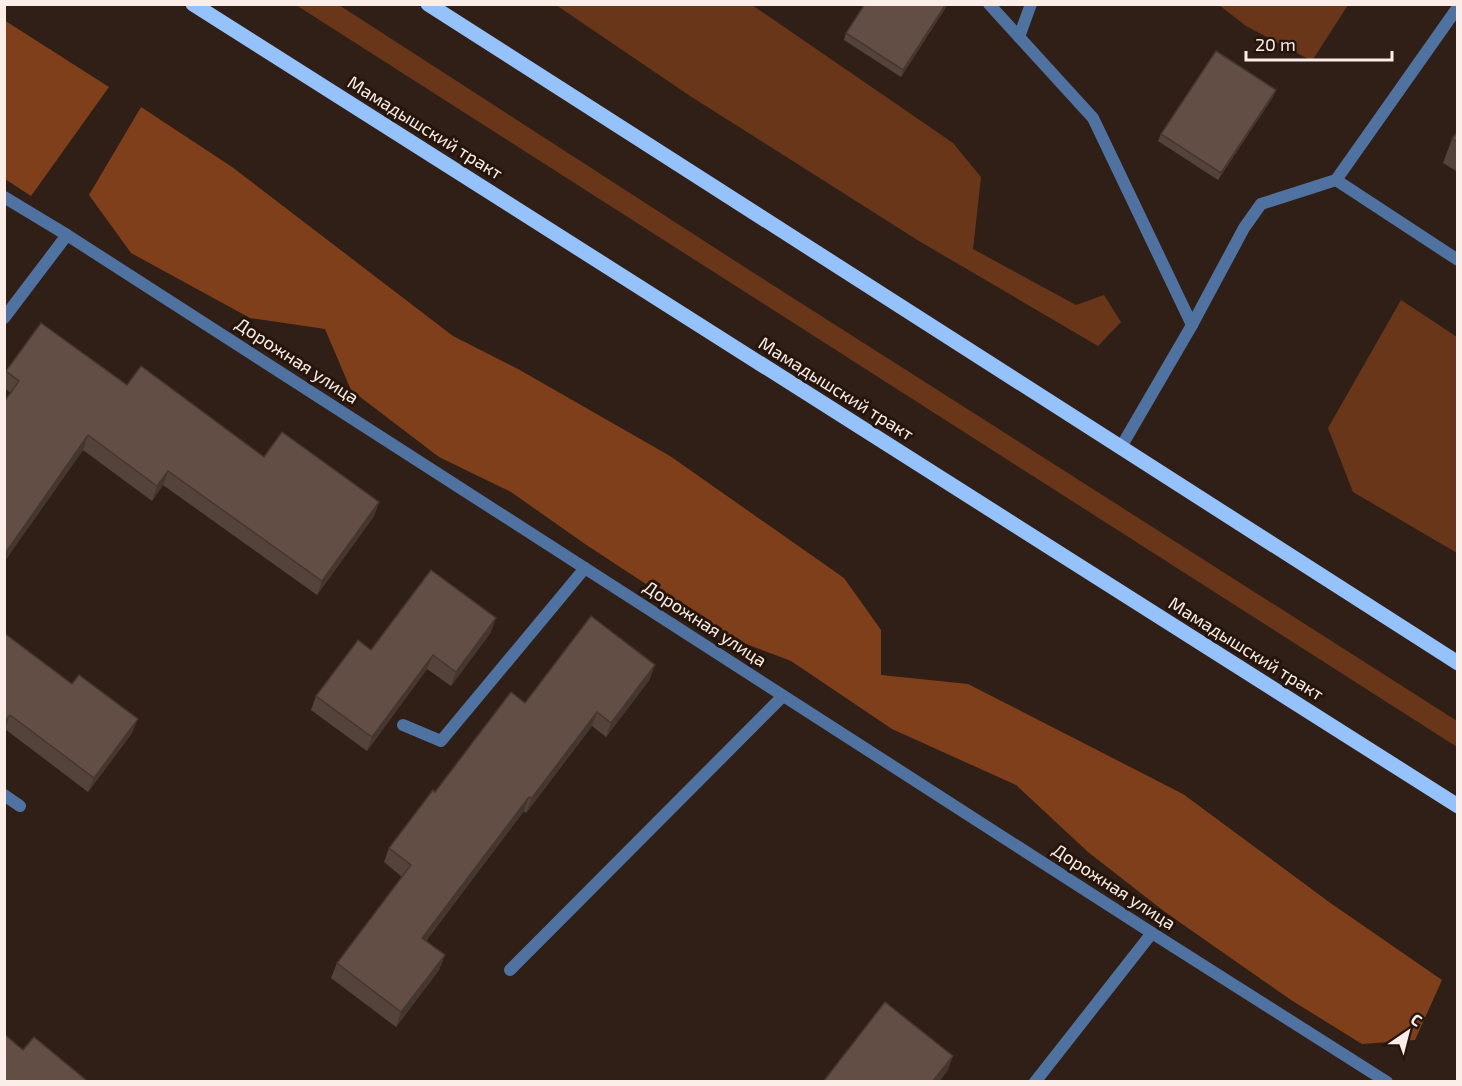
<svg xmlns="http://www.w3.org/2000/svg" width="1462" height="1086" font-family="'Exo 2',sans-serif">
<rect width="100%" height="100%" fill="#301f16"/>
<g fill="#69361a">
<path d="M 296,5 L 339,5 L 746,268 L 1457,721 L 1457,747 Z"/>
<path d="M 556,5 L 752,5 L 953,143 L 981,177 L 973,249 L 1076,305 L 1104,295 L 1121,322 L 1098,346 L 919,241 L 690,96 Z"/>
<path d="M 1219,5 L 1348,5 L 1312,61 L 1246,26 Z"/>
<path d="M 1401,300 L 1457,337 L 1457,553 L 1353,492 L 1328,428 Z"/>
</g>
<g fill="#7f3f1a">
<path d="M 4,20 L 109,87 L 31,196 L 5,179 Z"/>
<path d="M 141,107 L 232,167 L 453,336 L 518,369 L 670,456 L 844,578 L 881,630 L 881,675 L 968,684 L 1183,794 L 1329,902 L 1442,980 L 1415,1040 L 1362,1044 L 1291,1000 L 1165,912 L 1088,852 L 1016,785 L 892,729 L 791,661 L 725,636 L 585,544 L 511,492 L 439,457 L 351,390 L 325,329 L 250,318 L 131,253 L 89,195 Z"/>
</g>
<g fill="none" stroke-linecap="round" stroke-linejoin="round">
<g stroke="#4f72a1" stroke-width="12">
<path d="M 989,4 L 1093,118 L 1192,325"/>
<path d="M 1458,7 L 1336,180 L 1458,260"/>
<path d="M 1019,37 L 1031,4"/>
<path d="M 1121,447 L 1192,325 L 1244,228 L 1261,204 L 1336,180"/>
<path d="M 403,725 L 441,741 L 585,568"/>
<path d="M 4,795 L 20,806"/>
<path d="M 510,970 L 783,696"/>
</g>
<g stroke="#4f72a1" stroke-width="12">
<path d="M 4,197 L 67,235 L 1152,933 L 1387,1082"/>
<path d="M 4,318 L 67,235"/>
<path d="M 1035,1082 L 1152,933"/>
</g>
<g stroke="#96c2fc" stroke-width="15">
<path d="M 193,4 L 1458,806"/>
<path d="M 428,4 L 1458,663"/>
</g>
</g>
<g fill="#54433a">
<path d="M 948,4 L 901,77 L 844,40 L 846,33 Z"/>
<path d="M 1273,97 L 1218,180 L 1158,141 L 1161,134 Z"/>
<path d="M 1458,131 L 1458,172 L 1443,163 L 1452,139 Z"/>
<path d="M 6,371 L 127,385 L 264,457 L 379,502 L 374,516 L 317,595 L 163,485 L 152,501 L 83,450 L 4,562 L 4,402 L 11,393 L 4,388 L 4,376 Z"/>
<path d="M 491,632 L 451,686 L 427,669 L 367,751 L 311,710 L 316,696 L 371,650 Z"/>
<path d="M 4,633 L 132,733 L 88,792 L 5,729 Z"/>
<path d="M 650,679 L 606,737 L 592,726 L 526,813 L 524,811 L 426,941 L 445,955 L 439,970 L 396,1027 L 331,978 L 337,963 L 402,877 L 384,862 L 389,848 L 435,792 L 525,703 Z"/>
</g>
<g fill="#453730">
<path d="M 946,4 L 948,4 L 901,77 L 903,70 Z"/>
<path d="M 1276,90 L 1273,97 L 1218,180 L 1221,173 Z"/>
<path d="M 88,435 L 83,450 L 4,562 L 4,555 Z"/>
<path d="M 168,471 L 163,485 L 152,501 L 157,486 Z"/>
<path d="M 379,502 L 374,516 L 317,595 L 322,581 Z"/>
<path d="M 496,618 L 491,632 L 451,686 L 456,672 Z"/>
<path d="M 433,655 L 427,669 L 367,751 L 372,737 Z"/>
<path d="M 655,665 L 650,679 L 606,737 L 611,723 Z"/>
<path d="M 597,712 L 592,726 L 526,813 L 531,799 Z"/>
<path d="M 10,715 L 5,729 L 4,722 Z"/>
<path d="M 138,719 L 132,733 L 88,792 L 94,778 Z"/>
<path d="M 529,797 L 524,811 L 417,952 L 422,938 Z"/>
<path d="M 445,955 L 439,970 L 396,1027 L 401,1012 Z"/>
<path d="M 953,1056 L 948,1070 L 939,1082 L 932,1082 Z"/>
</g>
<g fill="#624e44" stroke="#453730" stroke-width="1.5">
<path d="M 865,4 L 946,4 L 903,70 L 846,33 Z"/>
<path d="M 1216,51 L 1276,90 L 1221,173 L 1161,134 Z"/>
<path d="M 1458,131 L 1458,142 L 1452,139 Z"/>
<path d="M 41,323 L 127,385 L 141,366 L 264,457 L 282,432 L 379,502 L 322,581 L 168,471 L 157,486 L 88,435 L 4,555 L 4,402 L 19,381 L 6,371 Z"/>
<path d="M 431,570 L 496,618 L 456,672 L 433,655 L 372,737 L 316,696 L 358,640 L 371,650 Z"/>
<path d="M 591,616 L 655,665 L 611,723 L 597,712 L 531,799 L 529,797 L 422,938 L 445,955 L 401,1012 L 337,963 L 411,865 L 389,848 L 433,790 L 435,792 L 511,692 L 525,703 Z"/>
<path d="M 4,633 L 72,684 L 79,675 L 138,719 L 94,778 L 10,715 L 4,722 Z"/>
<path d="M 885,1002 L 953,1056 L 932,1082 L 823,1082 Z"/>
<path d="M 4,1034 L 23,1050 L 34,1037 L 86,1080 L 85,1082 L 4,1082 Z"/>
</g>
<g text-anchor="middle" stroke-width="6" stroke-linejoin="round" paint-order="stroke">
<g font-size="18" fill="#fbeee8" stroke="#26150d">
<text transform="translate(425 128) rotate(32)" y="6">Мамадышский тракт</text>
<text transform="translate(297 361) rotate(33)" y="6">Дорожная улица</text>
<text transform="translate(836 389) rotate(32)" y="6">Мамадышский тракт</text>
<text transform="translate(705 624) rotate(33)" y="6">Дорожная улица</text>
<text transform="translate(1246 649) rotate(32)" y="6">Мамадышский тракт</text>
<text transform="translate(1114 887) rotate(33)" y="6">Дорожная улица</text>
</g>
</g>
<rect width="1462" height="1086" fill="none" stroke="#fbeee8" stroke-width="12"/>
<g transform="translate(1408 1032) rotate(35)" stroke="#26150d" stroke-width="4.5" paint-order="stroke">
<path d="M0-4.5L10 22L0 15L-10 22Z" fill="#fbeee8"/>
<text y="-9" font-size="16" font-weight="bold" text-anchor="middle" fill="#fbeee8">С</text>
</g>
<path d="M1246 51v9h146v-9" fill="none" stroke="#fbeee8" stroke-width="3"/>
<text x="1255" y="51" font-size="18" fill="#fbeee8" stroke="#26150d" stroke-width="4.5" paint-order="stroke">20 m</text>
</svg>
